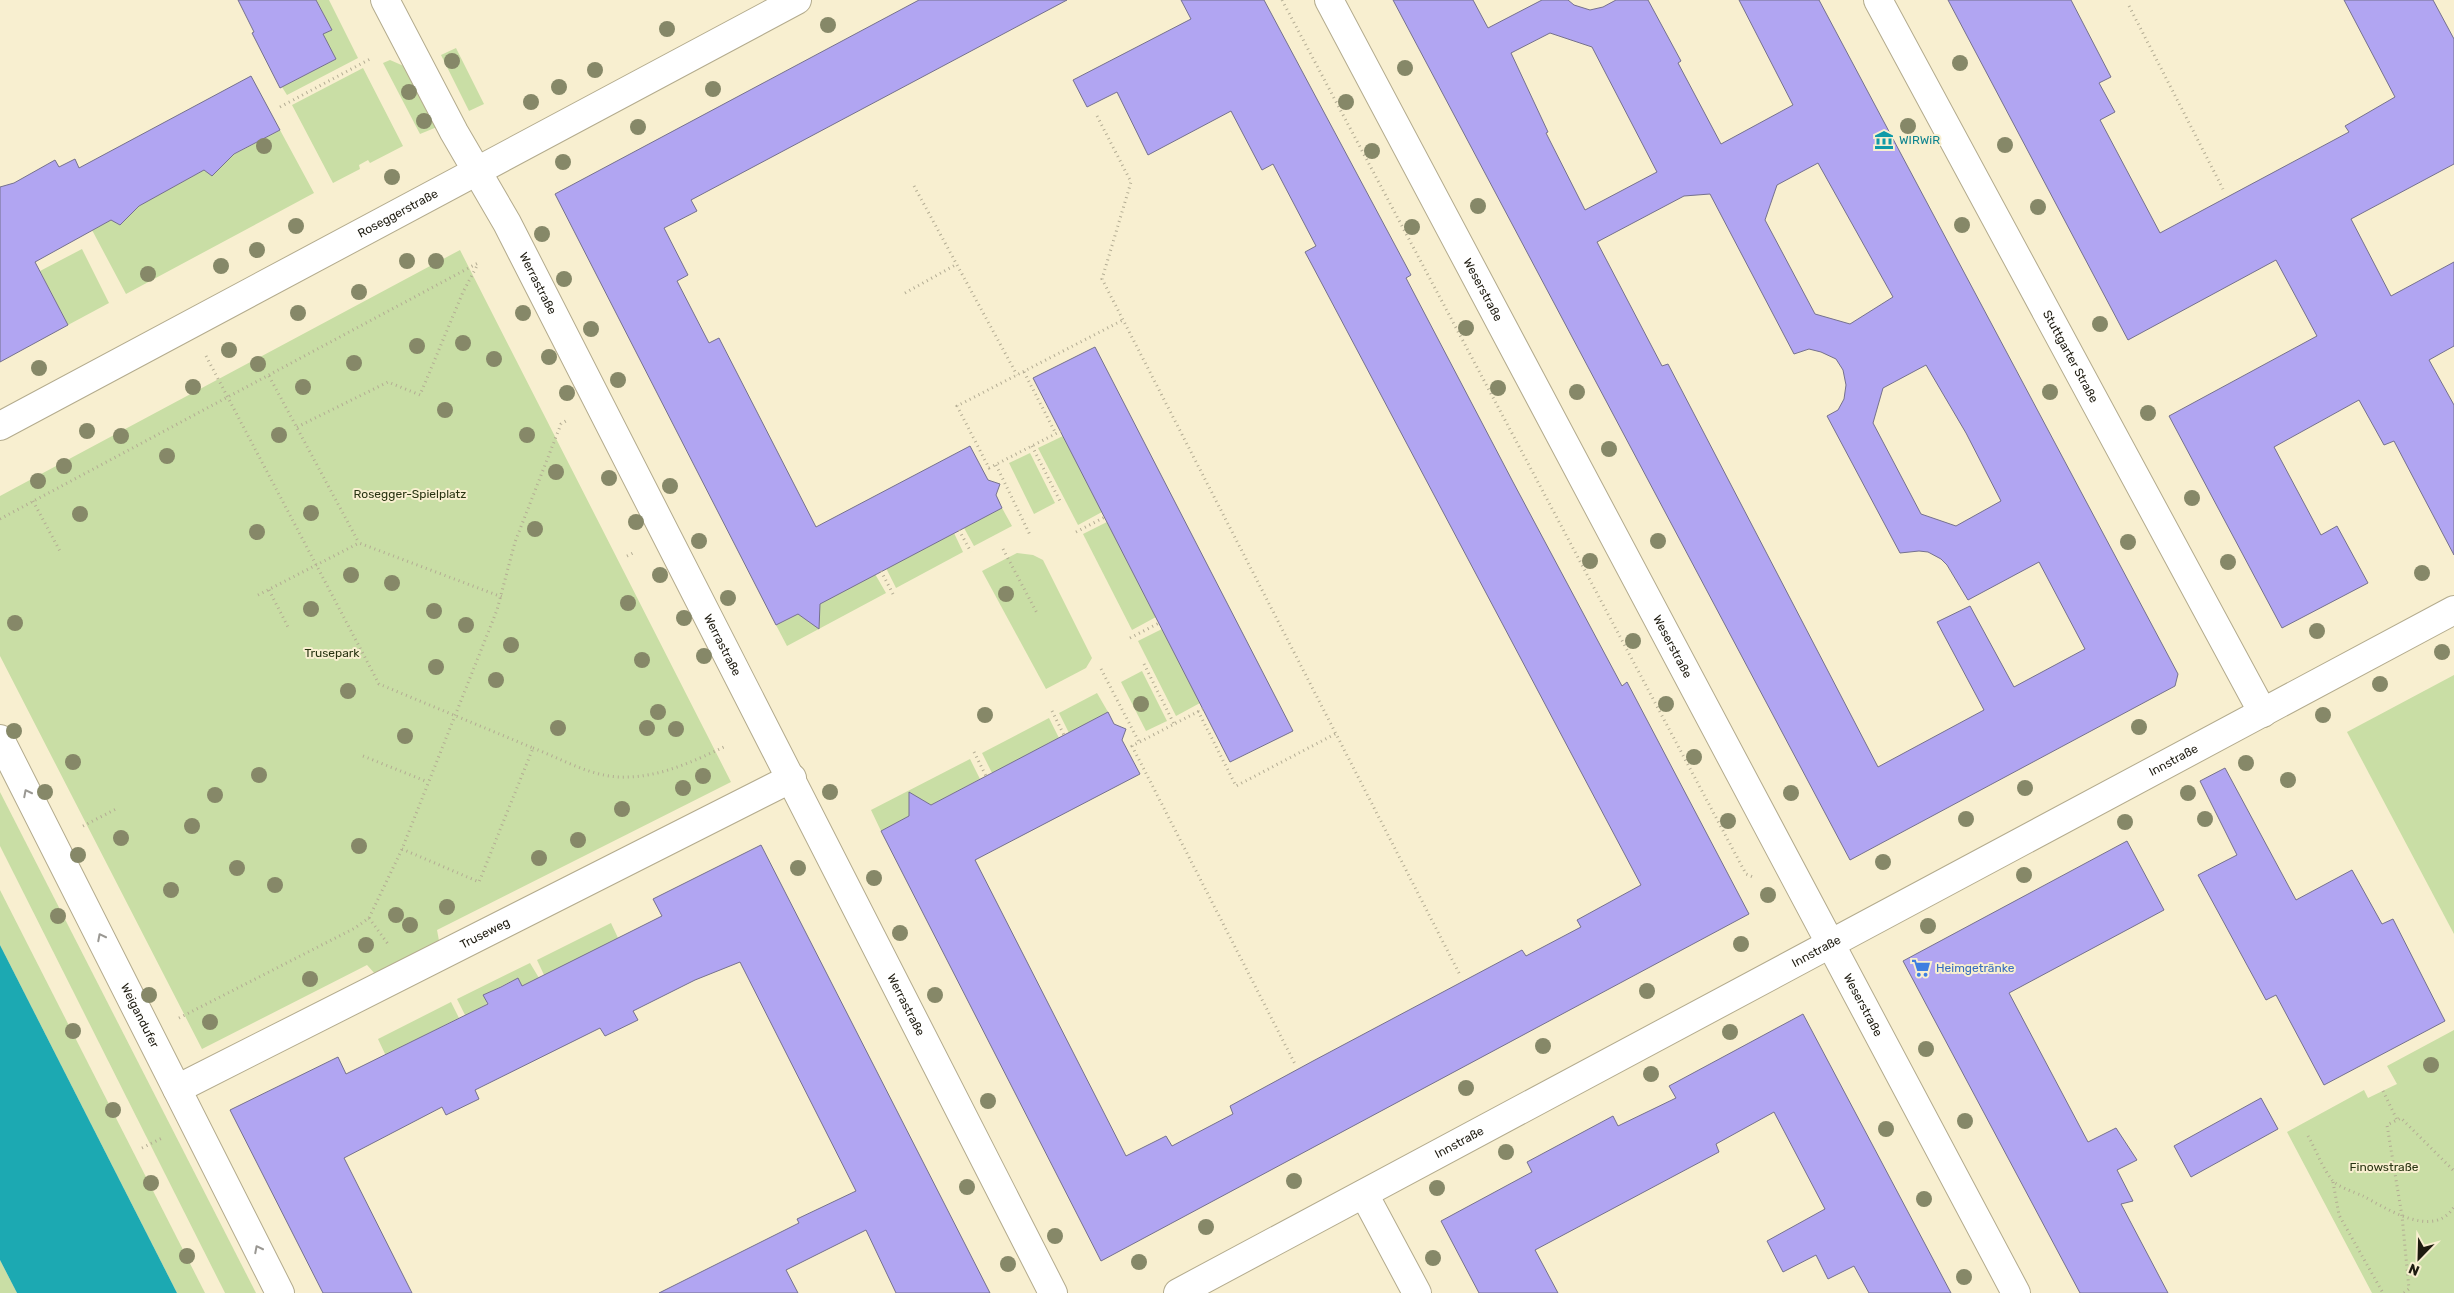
<svg xmlns="http://www.w3.org/2000/svg" width="2454" height="1293" viewBox="0 0 2454 1293" font-family="Rubik,sans-serif">
<style>
.green{fill:#c9dea5}
.water{fill:#1ca9b2}
.building{fill:#b1a5f2;stroke:#75718d;fill-rule:evenodd}
.lines{fill:none;stroke-linecap:round;stroke-linejoin:round}
.minor-casing{stroke:#b3ab8d;stroke-width:30}
.path{stroke:#b3ac93;stroke-width:3;stroke-dasharray:1 4;stroke-linecap:butt}
.minor{stroke:#fff;stroke-width:28}
.tree{fill:#868868}
.oneway{stroke:#9a9893}
.labels{text-anchor:middle;stroke-width:4;stroke-linejoin:round;paint-order:stroke}
.culture-label{font-size:12px;fill:#0d838f;stroke:#f8efd0;text-anchor:start}
.street-label{font-size:12px;fill:#1e1b10;stroke:#f8efd0}
.park-label{font-size:12px;fill:#293412;stroke:#f8efd0}
.shop-label{font-size:12px;fill:#366cbe;stroke:#f8efd0;text-anchor:start}
</style>
<rect width="100%" height="100%" fill="#f8efd0"/>
<g class="green">
<polygon points="306,0 329,0 358,58 287,95 282,87 336,59 323,34 332,30 317,1"/>
<polygon points="456,48 484,104 469,111 441,55"/>
<polygon points="390,60 406,67 437,127 420,134 383,63"/>
<polygon points="363,68 403,146 370,163 368,160 359,165 360,169 333,183 292,105"/>
<polygon points="280,130 314,193 126,294 92,230 111,220 120,225 135,208 204,170 212,175 229,157"/>
<polygon points="82,249 109,303 68,325 40,271"/>
<polygon points="460,250 731,782 437,930 440,946 377,976 367,965 202,1049 0,656 0,496"/>
<polygon points="1063,436 1102,512 1078,525 1038,448"/>
<polygon points="1030,453 1055,503 1034,514 1009,463"/>
<polygon points="1002,508 1012,526 974,546 964,528"/>
<polygon points="1107,522 1156,617 1132,630 1083,534"/>
<polygon points="954,533 963,552 896,588 886,568"/>
<polygon points="1017,553 1033,555 1043,560 1092,658 1086,668 1046,689 982,571"/>
<polygon points="875,574 886,593 787,646 776,625 798,614 807,620 820,603"/>
<polygon points="1162,629 1200,703 1176,716 1138,641"/>
<polygon points="1142,671 1167,721 1146,731 1121,682"/>
<polygon points="2454,675 2454,934 2347,732"/>
<polygon points="1097,693 1108,712 1069,733 1059,713"/>
<polygon points="1049,718 1059,738 992,773 982,753"/>
<polygon points="970,759 980,779 931,805 921,799 909,806 909,816 881,831 871,810"/>
<polygon points="0,792 256,1293 225,1293 0,846"/>
<polygon points="0,890 205,1293 177,1293 0,945"/>
<polygon points="611,923 618,938 545,977 537,960"/>
<polygon points="530,963 539,978 522,986 518,978 484,995 487,1004 466,1017 457,999"/>
<polygon points="451,1002 459,1018 391,1052 386,1056 378,1039"/>
<polygon points="2454,1030 2454,1293 2372,1293 2287,1132 2364,1090 2368,1098 2397,1084 2387,1066"/>
<polygon points="0,1260 17,1293 0,1293"/>
</g>
<polygon class="water" points="0,945 177,1293 17,1293 0,1260"/>
<g class="building">
<polygon points="238,0 316,0 332,30 323,34 336,59 280,88 252,33 254,32"/>
<polygon points="919,0 1067,0 691,200 697,211 664,228 688,275 677,281 709,343 719,338 816,527 970,446 988,480 1000,484 996,495 1002,508 820,604 819,629 798,614 776,625 555,194"/>
<polygon points="1181,0 1264,0 1411,275 1406,278 1513,482 1622,686 1627,682 1749,914 1101,1261 881,831 909,816 909,792 931,805 1108,712 1114,724 1126,729 1122,740 1140,774 975,860 1126,1156 1166,1136 1172,1146 1233,1114 1230,1106 1313,1061 1522,950 1526,956 1581,927 1577,920 1641,885 1312,265 1305,252 1316,246 1273,164 1262,170 1231,111 1148,155 1117,92 1087,107 1073,80 1191,19"/>
<path d="M1393,0H1473L1488,28L1542,0H1568L1574,5L1590,10L1603,7L1616,0H1648L1681,61L1678,63L1721,144L1793,105L1739,0H1819L2178,674L2175,686L1850,860ZM1550,33L1592,47L1657,172L1585,210L1546,133L1548,132L1511,53ZM1818,163L1893,297L1850,324L1815,314L1765,220L1777,185ZM1710,194L1794,354L1809,349L1821,352L1836,359L1843,370L1846,385L1844,399L1838,410L1827,416L1900,553L1919,551L1928,552L1941,559L1947,565L1968,600L2039,562L2085,649L2014,687L1970,606L1937,622L1984,710L1878,767L1668,364L1662,366L1597,242L1684,196ZM1926,365L1966,433L2001,501L1956,526L1921,514L1873,423L1883,388Z"/>
<polygon points="1948,0 2071,0 2111,77 2099,83 2115,112 2100,120 2160,233 2349,132 2345,126 2395,97 2344,0 2433,0 2454,39 2454,164 2351,219 2391,296 2454,262 2454,346 2429,360 2454,405 2454,555 2394,441 2384,445 2359,400 2274,447 2321,535 2337,526 2368,583 2282,628 2169,416 2317,336 2276,260 2128,340"/>
<polygon points="251,76 280,130 234,154 212,176 204,170 139,206 120,225 111,220 35,262 68,325 0,362 0,187 14,183 55,160 59,167 75,159 79,168"/>
<polygon points="1095,347 1293,731 1230,762 1033,378"/>
<polygon points="2225,768 2296,900 2352,870 2382,924 2393,919 2445,1021 2324,1085 2276,995 2266,1000 2198,875 2237,855 2200,781"/>
<polygon points="2127,841 2164,910 2009,993 2088,1142 2116,1128 2137,1160 2117,1170 2133,1201 2121,1204 2168,1293 2080,1293 1903,961"/>
<polygon points="761,845 990,1293 896,1293 866,1230 786,1270 798,1293 659,1293 799,1223 797,1219 856,1191 740,962 695,980 633,1011 638,1020 605,1036 600,1028 475,1090 479,1099 446,1115 442,1107 344,1158 412,1293 323,1293 230,1110 338,1057 346,1074 488,1004 483,995 501,987 518,978 522,986 662,916 653,899"/>
<polygon points="1803,1014 1951,1293 1869,1293 1854,1266 1828,1279 1816,1255 1783,1272 1767,1241 1825,1209 1774,1112 1716,1144 1719,1152 1535,1250 1558,1293 1479,1293 1441,1221 1532,1172 1527,1162 1613,1116 1618,1126 1676,1098 1669,1086"/>
<polygon points="2261,1098 2278,1129 2191,1177 2174,1146"/>
</g>
<g class="lines">
<g class="minor-casing">
<g id="minor">
<path id="s1" d="M385,0L454,132L507,223L1053,1293"/>
<path id="s2" d="M1329,0L2016,1293"/>
<path id="s3" d="M1878,0L2263,713"/>
<path id="s4" d="M0,426L797,0"/>
<path id="s5" d="M0,739L280,1293"/>
<path id="s6" d="M177,1089L792,778"/>
<polyline points="1364,1194 1417,1293"/>
<path id="s7" d="M1178,1293L2454,610"/>
</g>
</g>
<g class="path">
<polyline points="1282,0 1746,874 1755,878"/>
<polyline points="2129,6 2223,189"/>
<polyline points="280,107 372,58"/>
<polyline points="1097,116 1131,182 1102,279 1460,975"/>
<polyline points="914,186 1017,375"/>
<polyline points="905,293 957,264"/>
<polyline points="206,356 379,684 533,748 479,882 402,849"/>
<polyline points="1024,372 1056,434"/>
<polyline points="269,376 359,543"/>
<polyline points="297,427 388,382 420,395 463,292 478,264"/>
<polyline points="1061,431 989,468 957,406 1123,320"/>
<polyline points="1032,446 1061,503"/>
<polyline points="996,465 1030,535"/>
<polyline points="33,501 61,553"/>
<polyline points="0,519 478,263"/>
<polyline points="959,530 971,552"/>
<polyline points="1076,532 1105,517"/>
<polyline points="1003,549 1038,615"/>
<polyline points="627,556 635,552"/>
<polyline points="881,571 893,594"/>
<polyline points="269,590 289,629"/>
<polyline points="258,595 359,543 502,597"/>
<polyline points="1130,638 1159,623"/>
<polyline points="1144,664 1174,724"/>
<polyline points="1101,669 1139,742"/>
<polyline points="1203,709 1132,746 1295,1064"/>
<polyline points="1052,711 1064,735"/>
<polyline points="1198,711 1236,786 1337,733"/>
<path d="M533,748C557,757 583,772 609,776C650,782 690,763 726,746"/>
<polyline points="974,752 986,776"/>
<polyline points="363,756 428,782"/>
<polyline points="83,826 118,808"/>
<polyline points="369,918 388,944"/>
<polyline points="179,1018 355,928 369,918 402,849 497,610 515,542 561,424 569,419"/>
<polyline points="2383,1091 2397,1120"/>
<path d="M2308,1136C2316,1150 2322,1167 2332,1180C2338,1187 2354,1192 2363,1196C2386,1208 2433,1240 2454,1207"/>
<polyline points="142,1148 162,1138"/>
<polyline points="2333,1182 2339,1215 2383,1293"/>
<polyline points="2404,1293 2409,1289 2402,1216 2387,1125 2401,1118 2454,1171"/>
</g>
<use href="#minor" class="minor"/>
</g>
<g class="tree">
<circle cx="828" cy="25" r="8"/>
<circle cx="667" cy="29" r="8"/>
<circle cx="452" cy="61" r="8"/>
<circle cx="1960" cy="63" r="8"/>
<circle cx="1405" cy="68" r="8"/>
<circle cx="595" cy="70" r="8"/>
<circle cx="559" cy="87" r="8"/>
<circle cx="713" cy="89" r="8"/>
<circle cx="409" cy="92" r="8"/>
<circle cx="531" cy="102" r="8"/>
<circle cx="1346" cy="102" r="8"/>
<circle cx="424" cy="121" r="8"/>
<circle cx="1908" cy="126" r="8"/>
<circle cx="638" cy="127" r="8"/>
<circle cx="2005" cy="145" r="8"/>
<circle cx="264" cy="146" r="8"/>
<circle cx="1372" cy="151" r="8"/>
<circle cx="563" cy="162" r="8"/>
<circle cx="392" cy="177" r="8"/>
<circle cx="1478" cy="206" r="8"/>
<circle cx="2038" cy="207" r="8"/>
<circle cx="1962" cy="225" r="8"/>
<circle cx="296" cy="226" r="8"/>
<circle cx="1412" cy="227" r="8"/>
<circle cx="542" cy="234" r="8"/>
<circle cx="257" cy="250" r="8"/>
<circle cx="407" cy="261" r="8"/>
<circle cx="436" cy="261" r="8"/>
<circle cx="221" cy="266" r="8"/>
<circle cx="148" cy="274" r="8"/>
<circle cx="564" cy="279" r="8"/>
<circle cx="359" cy="292" r="8"/>
<circle cx="298" cy="313" r="8"/>
<circle cx="523" cy="313" r="8"/>
<circle cx="2100" cy="324" r="8"/>
<circle cx="1466" cy="328" r="8"/>
<circle cx="591" cy="329" r="8"/>
<circle cx="463" cy="343" r="8"/>
<circle cx="417" cy="346" r="8"/>
<circle cx="229" cy="350" r="8"/>
<circle cx="549" cy="357" r="8"/>
<circle cx="494" cy="359" r="8"/>
<circle cx="354" cy="363" r="8"/>
<circle cx="258" cy="364" r="8"/>
<circle cx="39" cy="368" r="8"/>
<circle cx="618" cy="380" r="8"/>
<circle cx="193" cy="387" r="8"/>
<circle cx="303" cy="387" r="8"/>
<circle cx="1498" cy="388" r="8"/>
<circle cx="1577" cy="392" r="8"/>
<circle cx="2050" cy="392" r="8"/>
<circle cx="567" cy="393" r="8"/>
<circle cx="445" cy="410" r="8"/>
<circle cx="2148" cy="413" r="8"/>
<circle cx="87" cy="431" r="8"/>
<circle cx="279" cy="435" r="8"/>
<circle cx="527" cy="435" r="8"/>
<circle cx="121" cy="436" r="8"/>
<circle cx="1609" cy="449" r="8"/>
<circle cx="167" cy="456" r="8"/>
<circle cx="64" cy="466" r="8"/>
<circle cx="556" cy="472" r="8"/>
<circle cx="609" cy="478" r="8"/>
<circle cx="38" cy="481" r="8"/>
<circle cx="670" cy="486" r="8"/>
<circle cx="2192" cy="498" r="8"/>
<circle cx="311" cy="513" r="8"/>
<circle cx="80" cy="514" r="8"/>
<circle cx="636" cy="522" r="8"/>
<circle cx="535" cy="529" r="8"/>
<circle cx="257" cy="532" r="8"/>
<circle cx="699" cy="541" r="8"/>
<circle cx="1658" cy="541" r="8"/>
<circle cx="2128" cy="542" r="8"/>
<circle cx="1590" cy="561" r="8"/>
<circle cx="2228" cy="562" r="8"/>
<circle cx="2422" cy="573" r="8"/>
<circle cx="351" cy="575" r="8"/>
<circle cx="660" cy="575" r="8"/>
<circle cx="392" cy="583" r="8"/>
<circle cx="1006" cy="594" r="8"/>
<circle cx="728" cy="598" r="8"/>
<circle cx="628" cy="603" r="8"/>
<circle cx="311" cy="609" r="8"/>
<circle cx="434" cy="611" r="8"/>
<circle cx="684" cy="618" r="8"/>
<circle cx="15" cy="623" r="8"/>
<circle cx="466" cy="625" r="8"/>
<circle cx="2317" cy="631" r="8"/>
<circle cx="1633" cy="641" r="8"/>
<circle cx="511" cy="645" r="8"/>
<circle cx="2442" cy="652" r="8"/>
<circle cx="704" cy="656" r="8"/>
<circle cx="642" cy="660" r="8"/>
<circle cx="436" cy="667" r="8"/>
<circle cx="496" cy="680" r="8"/>
<circle cx="2380" cy="684" r="8"/>
<circle cx="348" cy="691" r="8"/>
<circle cx="1141" cy="704" r="8"/>
<circle cx="1666" cy="704" r="8"/>
<circle cx="658" cy="712" r="8"/>
<circle cx="985" cy="715" r="8"/>
<circle cx="2323" cy="715" r="8"/>
<circle cx="2139" cy="727" r="8"/>
<circle cx="558" cy="728" r="8"/>
<circle cx="647" cy="728" r="8"/>
<circle cx="676" cy="729" r="8"/>
<circle cx="14" cy="731" r="8"/>
<circle cx="405" cy="736" r="8"/>
<circle cx="1694" cy="757" r="8"/>
<circle cx="73" cy="762" r="8"/>
<circle cx="2246" cy="763" r="8"/>
<circle cx="259" cy="775" r="8"/>
<circle cx="703" cy="776" r="8"/>
<circle cx="2288" cy="780" r="8"/>
<circle cx="683" cy="788" r="8"/>
<circle cx="2025" cy="788" r="8"/>
<circle cx="45" cy="792" r="8"/>
<circle cx="830" cy="792" r="8"/>
<circle cx="1791" cy="793" r="8"/>
<circle cx="2188" cy="793" r="8"/>
<circle cx="215" cy="795" r="8"/>
<circle cx="622" cy="809" r="8"/>
<circle cx="1966" cy="819" r="8"/>
<circle cx="2205" cy="819" r="8"/>
<circle cx="1728" cy="821" r="8"/>
<circle cx="2125" cy="822" r="8"/>
<circle cx="192" cy="826" r="8"/>
<circle cx="121" cy="838" r="8"/>
<circle cx="578" cy="840" r="8"/>
<circle cx="359" cy="846" r="8"/>
<circle cx="78" cy="855" r="8"/>
<circle cx="539" cy="858" r="8"/>
<circle cx="1883" cy="862" r="8"/>
<circle cx="237" cy="868" r="8"/>
<circle cx="798" cy="868" r="8"/>
<circle cx="2024" cy="875" r="8"/>
<circle cx="874" cy="878" r="8"/>
<circle cx="275" cy="885" r="8"/>
<circle cx="171" cy="890" r="8"/>
<circle cx="1768" cy="895" r="8"/>
<circle cx="447" cy="907" r="8"/>
<circle cx="396" cy="915" r="8"/>
<circle cx="58" cy="916" r="8"/>
<circle cx="410" cy="925" r="8"/>
<circle cx="1928" cy="926" r="8"/>
<circle cx="900" cy="933" r="8"/>
<circle cx="1741" cy="944" r="8"/>
<circle cx="366" cy="945" r="8"/>
<circle cx="310" cy="979" r="8"/>
<circle cx="1647" cy="991" r="8"/>
<circle cx="149" cy="995" r="8"/>
<circle cx="935" cy="995" r="8"/>
<circle cx="210" cy="1022" r="8"/>
<circle cx="73" cy="1031" r="8"/>
<circle cx="1730" cy="1032" r="8"/>
<circle cx="1543" cy="1046" r="8"/>
<circle cx="1926" cy="1049" r="8"/>
<circle cx="2431" cy="1065" r="8"/>
<circle cx="1651" cy="1074" r="8"/>
<circle cx="1466" cy="1088" r="8"/>
<circle cx="988" cy="1101" r="8"/>
<circle cx="113" cy="1110" r="8"/>
<circle cx="1965" cy="1121" r="8"/>
<circle cx="1886" cy="1129" r="8"/>
<circle cx="1506" cy="1152" r="8"/>
<circle cx="1294" cy="1181" r="8"/>
<circle cx="151" cy="1183" r="8"/>
<circle cx="967" cy="1187" r="8"/>
<circle cx="1437" cy="1188" r="8"/>
<circle cx="1924" cy="1199" r="8"/>
<circle cx="1206" cy="1227" r="8"/>
<circle cx="1055" cy="1236" r="8"/>
<circle cx="187" cy="1256" r="8"/>
<circle cx="1433" cy="1258" r="8"/>
<circle cx="1139" cy="1262" r="8"/>
<circle cx="1008" cy="1264" r="8"/>
<circle cx="1964" cy="1277" r="8"/>
</g>
<defs><path id="oneway-chevron" d="M-2-3.5L2.5 0L-2 3.5" fill="none" stroke-width="1.6" stroke-linecap="round" stroke-linejoin="round" transform="scale(1.25)"/></defs>
<g class="oneway">
<use href="#oneway-chevron" transform="translate(27 793) rotate(-117)"/>
<use href="#oneway-chevron" transform="translate(101 937) rotate(-117)"/>
<use href="#oneway-chevron" transform="translate(258 1249) rotate(-117)"/>
</g>
<defs>
<g id="museum-bare" transform="scale(1.5)"><path d="M0-6L6-3V-2H-6V-3ZM-5-1h2V3h-2ZM-1-1h2V3h-2ZM3-1h2V3H3ZM-6 4H6V6H-6Z" fill="#0f9aa8" stroke="#f8efd0" stroke-width="2.5" paint-order="stroke"/></g>
<g id="supermarket-bare" transform="scale(1.5)"><path d="M-6-5.5h2.5l.6 2H6L4.5 2H-2.5L-4.4-4H-6ZM-1.5 3.2a1.3 1.3 0 1 0 .1 0ZM3 3.2a1.3 1.3 0 1 0 .1 0Z" fill="#3f7fe0" stroke="#f8efd0" stroke-width="2.5" paint-order="stroke"/></g>
</defs>
<g fill-rule="evenodd">
<use href="#museum-bare" x="1884" y="140"/>
<use href="#supermarket-bare" x="1921" y="968"/>
</g>
<g class="labels">
<g class="culture-label">
<text x="1899" y="144">WIRWiR</text>
</g>
<g class="street-label">
<text dy="4" stroke="none"><textPath href="#s4" startOffset="451">Roseggerstraße</textPath></text>
<text dy="4" stroke="none"><textPath href="#s1" startOffset="322">Werrastraße</textPath></text>
<text dy="4" stroke="none"><textPath href="#s2" startOffset="328">Weserstraße</textPath></text>
<text dy="4" stroke="none"><textPath href="#s3" startOffset="405">Stuttgarter Straße</textPath></text>
<text dy="4" stroke="none"><textPath href="#s1" startOffset="728">Werrastraße</textPath></text>
<text dy="4" stroke="none"><textPath href="#s2" startOffset="732">Weserstraße</textPath></text>
<text dy="4" stroke="none"><textPath href="#s7" startOffset="1129">Innstraße</textPath></text>
<text dy="4" stroke="none"><textPath href="#s6" startOffset="345">Truseweg</textPath></text>
<text dy="4" stroke="none"><textPath href="#s7" startOffset="724">Innstraße</textPath></text>
<text dy="4" stroke="none"><textPath href="#s2" startOffset="1138">Weserstraße</textPath></text>
<text dy="4" stroke="none"><textPath href="#s1" startOffset="1132">Werrastraße</textPath></text>
<text dy="4" stroke="none"><textPath href="#s5" startOffset="310">Weigandufer</textPath></text>
<text dy="4" stroke="none"><textPath href="#s7" startOffset="319">Innstraße</textPath></text>
</g>
<g class="park-label">
<text x="410" y="498">Rosegger-Spielplatz</text>
<text x="332" y="657">Trusepark</text>
<text x="2384" y="1171">Finowstraße</text>
</g>
<g class="shop-label">
<text x="1936" y="972">Heimgetränke</text>
</g>
</g>
<g transform="translate(2419 1258) rotate(203)" stroke="#f8efd0" stroke-width="4" paint-order="stroke">
<path d="M0-4L9 19L0 12L-9 19Z" fill="#1e1b10"/>
<text y="-8" font-size="14" font-weight="bold" text-anchor="middle" fill="#1e1b10">N</text>
</g>
</svg>
